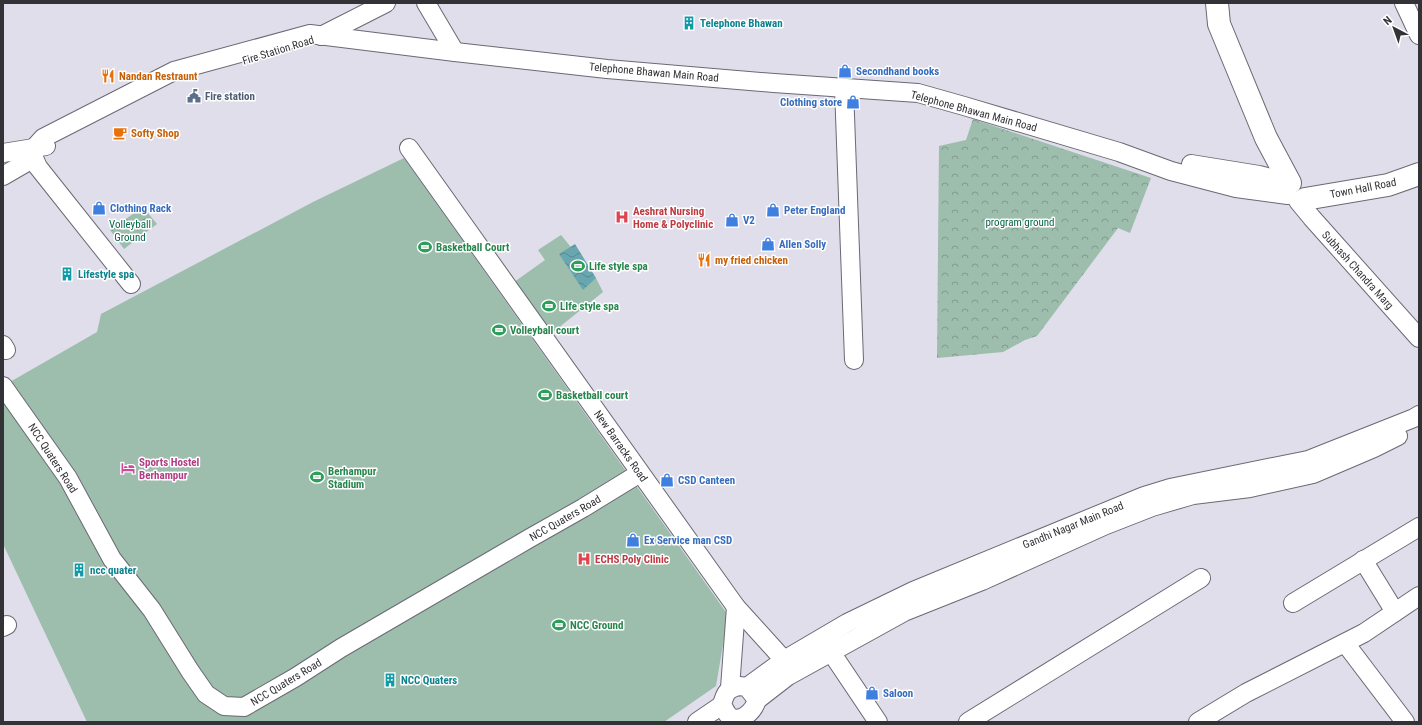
<svg xmlns="http://www.w3.org/2000/svg" width="1422" height="725" viewBox="0 0 1422 725" font-family="'Roboto Condensed',sans-serif">
<style>
.forest{fill:url(#forest-crowns)}
.pitch{fill:#9dbdad}
.water{fill:url(#water-waves)}
.lines{fill:none;stroke-linecap:round;stroke-linejoin:round}
.minor-casing{stroke:#6a6974;stroke-width:20}
.major-casing{stroke:#6a6974;stroke-width:24}
.minor{stroke:#fff;stroke-width:18}
.major{stroke:#fff;stroke-width:22}
.labels{text-anchor:middle;stroke-width:3;stroke-linejoin:round;paint-order:stroke}
.culture-label{font-size:11px;font-weight:bold;fill:#0d838f;stroke:#fff;text-anchor:start}
.street-label{font-size:11px;fill:#323237;stroke:#fff}
.shop-label{font-size:11px;font-weight:bold;fill:#366cbe;stroke:#fff;text-anchor:start}
.food-label{font-size:11px;font-weight:bold;fill:#c56008;stroke:#fff;text-anchor:start}
.service-label{font-size:11px;font-weight:bold;fill:#4e5e75;stroke:#fff;text-anchor:start}
.health-label{font-size:11px;font-weight:bold;fill:#be3a42;stroke:#fff;text-anchor:start}
.park-label{font-size:11px;fill:#076647;stroke:#fff}
.leisure-label{font-size:11px;font-weight:bold;fill:#27864d;stroke:#fff;text-anchor:start}
.hotel-label{font-size:11px;font-weight:bold;fill:#b23c85;stroke:#fff;text-anchor:start}
</style>
<defs>
<pattern id="forest-crowns" width="20" height="18" patternUnits="userSpaceOnUse"><rect width="20" height="18" fill="#9dbdad"/><path d="M2 6a3 3 0 1 1 6 0M12 15a3 3 0 1 1 6 0" fill="none" stroke="#819a8e"/></pattern>
<pattern id="water-waves" width="16" height="10" patternUnits="userSpaceOnUse"><rect width="16" height="10" fill="#68a7af"/><path d="M0 5q4-4 8 0t8 0" fill="none" stroke="#56898f"/></pattern>
</defs>
<rect width="100%" height="100%" fill="#dfdeea"/>
<g class="forest">
<polygon points="973,119 1151,178 1130,233 1118,228 1037,336 1025,340 1003,352 937,358 939,146 966,140"/>
<polygon points="143,207 157,224 124,249 110,230"/>
</g>
<g class="pitch">
<polygon points="404,158 728,615 716,686 664,722 87,722 3,544 3,386 97,332 101,314 313,202"/>
<polygon points="561,235 596,278 603,292 547,337 510,285 545,260 538,250"/>
</g>
<polygon class="water" points="575,244 596,278 583,290 559,254"/>
<g class="lines">
<g class="minor-casing">
<g id="minor">
<polyline points="426,3 455,52"/>
<polyline points="1404,3 1419,35"/>
<polyline points="321,36 386,3"/>
<polyline points="844,88 854,360"/>
<polyline points="34,148 43,138 174,71 310,34 455,52 607,69 774,83 918,93 964,106 1119,152 1171,171 1236,188 1288,195"/>
<polyline points="34,148 34,158 38,167 131,284"/>
<polyline points="409,148 736,607 784,660"/>
<polyline points="3,153 46,146"/>
<polyline points="1191,164 1259,175 1290,183"/>
<polyline points="3,176 34,158"/>
<polyline points="1298,201 1312,218 1419,338"/>
<polyline points="3,345 6,350"/>
<polyline points="3,386 68,478 112,559 152,610 190,671 206,694 224,706 244,707 296,677 341,648 530,538 583,508 640,473"/>
<polyline points="1363,560 1395,612"/>
<polyline points="1293,603 1419,527"/>
<polyline points="3,627 7,625"/>
<polyline points="1345,643 1405,722"/>
<polyline points="831,652 878,722"/>
<path d="M739,686L747,687L757,700C754,710 741,725 729,716C726,713 724,708 722,705C725,693 727,689 739,686Z"/>
<polyline points="747,687 784,660 847,623 913,591 1144,496 1170,488 1308,460 1414,418 1419,415"/>
<polyline points="730,688 736,607"/>
<polyline points="757,700 788,676 904,612 982,581 1106,525 1152,507 1193,495 1250,488 1313,474 1374,448 1398,436"/>
<polyline points="697,722 722,705"/>
<polyline points="968,722 1201,578"/>
<polyline points="1198,722 1246,693 1364,633 1419,596"/>
</g>
</g>
<g class="major-casing">
<g id="major">
<polyline points="1217,3 1219,24 1266,138 1290,183"/>
<polyline points="1305,199 1388,185 1419,174"/>
</g>
</g>
<use href="#minor" class="minor"/>
<use href="#major" class="major"/>
</g>
<defs>
<g id="building-bare" transform="scale(1.08)"><path d="M-4-6H4V6H1V3H-1V6H-4ZM-2.5-4.3h1.7v1.8h-1.7ZM.8-4.3h1.7v1.8H.8ZM-2.5-1h1.7V.8h-1.7ZM.8-1h1.7V.8H.8Z" fill="#0f9aa8" stroke="#fff" stroke-width="2.5" paint-order="stroke"/></g>
<g id="shop-bare" transform="scale(1.08)"><path d="M-5-2.5h2.3a2.7 3.5 0 0 1 5.4 0H5L5.5 6h-11ZM-1.5-2.5h3a1.5 2.3 0 0 0-3 0Z" fill="#3f7fe0" stroke="#fff" stroke-width="2.5" paint-order="stroke"/></g>
<g id="restaurant-bare" transform="scale(1.08)"><path d="M-5-6h1v4h1v-4h1v4h1v-4h1v5L-1.5 .5V6h-2V.5L-5-1ZM5-6V6H3V1.5H1.5Q1.5-4 5-6Z" fill="#e8710a" stroke="#fff" stroke-width="2.5" paint-order="stroke"/></g>
<g id="civic-bare" transform="scale(1.08)"><path d="M-.6-6.5H3V-4.5H.6V-3L4-1V1h2V6H-6V1h2V-1L-.6-3ZM-1.2 2.5V6h2.4V2.5Z" fill="#5c6f8a" stroke="#fff" stroke-width="2.5" paint-order="stroke"/></g>
<g id="cafe-bare" transform="scale(1.08)"><path d="M-5.5-4.5H6V0H3Q3 3.5 0 3.5H-2.5Q-5.5 3.5-5.5 0ZM3-3.2v2h1.7v-2ZM-6 4.5H4V6H-6Z" fill="#e8710a" stroke="#fff" stroke-width="2.5" paint-order="stroke"/></g>
<g id="hospital-bare" transform="scale(1.08)"><path d="M-5-5h3v3.5h4V-5h3V5h-3V1.5h-4V5h-3Z" fill="#e0444e" stroke="#fff" stroke-width="2.5" paint-order="stroke"/></g>
<g id="stadium-bare" transform="scale(1.08)"><path d="M0-5a6.5 5 0 1 0 0 10a6.5 5 0 1 0 0-10ZM-3.5-1.8h7v3.6h-7Z" fill="#2e9e5b" stroke="#fff" stroke-width="2.5" paint-order="stroke"/></g>
<g id="hotel-bare" transform="scale(1.08)"><path d="M-6-4.5h1.5V1H6V5H4.5V3h-9V5H-6ZM-4 0a1.8 1.8 0 1 1 3.6 0ZM.5 0V-2.5h3Q6-2.5 6 0Z" fill="#d1479c" stroke="#fff" stroke-width="2.5" paint-order="stroke"/></g>
</defs>
<g fill-rule="evenodd">
<use href="#building-bare" x="689" y="23"/>
<use href="#shop-bare" x="845" y="71"/>
<use href="#restaurant-bare" x="108" y="76"/>
<use href="#civic-bare" x="194" y="96"/>
<use href="#shop-bare" x="853" y="102"/>
<use href="#cafe-bare" x="120" y="133"/>
<use href="#shop-bare" x="99" y="208"/>
<use href="#shop-bare" x="773" y="210"/>
<use href="#hospital-bare" x="622" y="217"/>
<use href="#shop-bare" x="732" y="220"/>
<use href="#shop-bare" x="768" y="244"/>
<use href="#stadium-bare" x="425" y="247"/>
<use href="#restaurant-bare" x="704" y="260"/>
<use href="#stadium-bare" x="578" y="266"/>
<use href="#building-bare" x="67" y="274"/>
<use href="#stadium-bare" x="549" y="306"/>
<use href="#stadium-bare" x="499" y="330"/>
<use href="#stadium-bare" x="545" y="395"/>
<use href="#hotel-bare" x="128" y="468"/>
<use href="#stadium-bare" x="317" y="477"/>
<use href="#shop-bare" x="667" y="480"/>
<use href="#shop-bare" x="633" y="540"/>
<use href="#hospital-bare" x="584" y="559"/>
<use href="#building-bare" x="79" y="570"/>
<use href="#stadium-bare" x="559" y="625"/>
<use href="#building-bare" x="390" y="680"/>
<use href="#shop-bare" x="872" y="693"/>
</g>
<g class="labels">
<g class="culture-label">
<text x="700" y="27">Telephone Bhawan</text>
<text x="78" y="278">Lifestyle spa</text>
<text x="90" y="574">ncc quater</text>
<text x="401" y="684">NCC Quaters</text>
</g>
<g class="street-label">
<text transform="translate(278 50) rotate(-17)" y="4">Fire Station Road</text>
<text transform="translate(654 72) rotate(5)" y="4">Telephone Bhawan Main Road</text>
<text transform="translate(974 111) rotate(15)" y="4">Telephone Bhawan Main Road</text>
<text transform="translate(1363 188) rotate(-11)" y="4">Town Hall Road</text>
<text transform="translate(1358 270) rotate(48)" y="4">Subhash Chandra Marg</text>
<text transform="translate(621 446) rotate(55)" y="4">New Barracks Road</text>
<text transform="translate(53 458) rotate(57)" y="4">NCC Quaters Road</text>
<text transform="translate(565 518) rotate(-30)" y="4">NCC Quaters Road</text>
<text transform="translate(1073 525) rotate(-22)" y="4">Gandhi Nagar Main Road</text>
<text transform="translate(286 682) rotate(-31)" y="4">NCC Quaters Road</text>
</g>
<g class="shop-label">
<text x="856" y="75">Secondhand books</text>
<text x="842" y="106" text-anchor="end">Clothing store</text>
<text x="110" y="212">Clothing Rack</text>
<text x="784" y="214">Peter England</text>
<text x="743" y="224">V2</text>
<text x="779" y="248">Allen Solly</text>
<text x="678" y="484">CSD Canteen</text>
<text x="644" y="544">Ex Service man CSD</text>
<text x="883" y="697">Saloon</text>
</g>
<g class="food-label">
<text x="119" y="80">Nandan Restraunt</text>
<text x="131" y="137">Softy Shop</text>
<text x="715" y="264">my fried chicken</text>
</g>
<g class="service-label">
<text x="205" y="100">Fire station</text>
</g>
<g class="health-label">
<text x="633" y="215">Aeshrat Nursing<tspan x="633" dy="13">Home &amp; Polyclinic</tspan></text>
<text x="595" y="563">ECHS Poly Clinic</text>
</g>
<g class="park-label">
<text x="1020" y="226">program ground</text>
<text x="130" y="228">Volleyball<tspan x="130" dy="13">Ground</tspan></text>
</g>
<g class="leisure-label">
<text x="436" y="251">Basketball Court</text>
<text x="589" y="270">Life style spa</text>
<text x="560" y="310">LIfe style spa</text>
<text x="510" y="334">Volleyball court</text>
<text x="556" y="399">Basketball court</text>
<text x="328" y="475">Berhampur<tspan x="328" dy="13">Stadium</tspan></text>
<text x="570" y="629">NCC Ground</text>
</g>
<g class="hotel-label">
<text x="139" y="466">Sports Hostel<tspan x="139" dy="13">Berhampur</tspan></text>
</g>
</g>
<rect width="1422" height="725" fill="none" stroke="#323237" stroke-width="8"/>
<g transform="translate(1394 28) rotate(319)" stroke="#ffffff" stroke-width="3" paint-order="stroke">
<path d="M0-3L7 15L0 10L-7 15Z" fill="#323237"/>
<text y="-6" font-size="11" font-weight="bold" text-anchor="middle" fill="#323237">N</text>
</g>
</svg>
